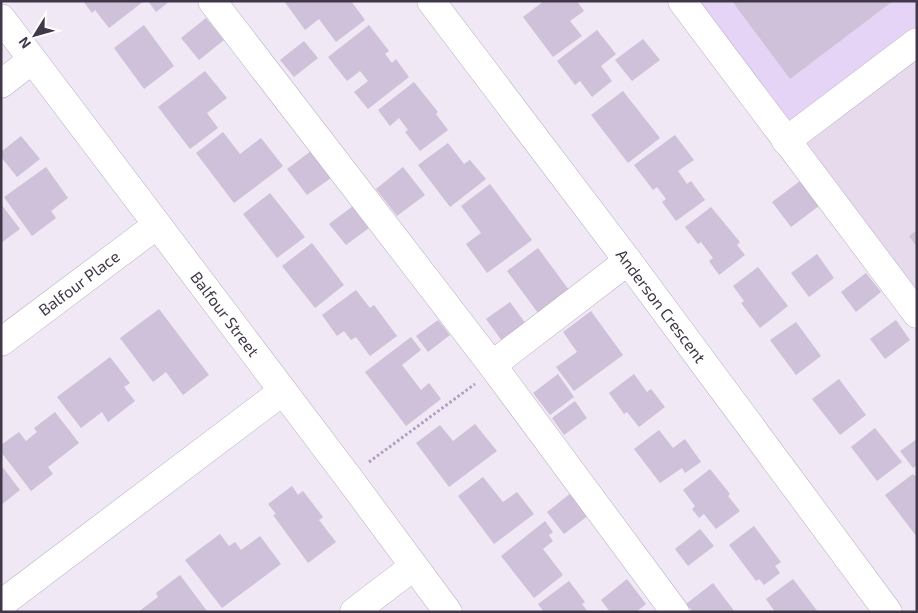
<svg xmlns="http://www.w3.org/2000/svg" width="918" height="613" viewBox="0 0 918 613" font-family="'Exo 2',sans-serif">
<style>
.residential{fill:#e6daec}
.commercial{fill:#e5d4f6}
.building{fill:#cec1d9}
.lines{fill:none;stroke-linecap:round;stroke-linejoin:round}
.minor-casing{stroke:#baaec3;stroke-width:29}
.path{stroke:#b29cc2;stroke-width:3;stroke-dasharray:2.5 2.5;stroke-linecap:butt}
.minor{stroke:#fff;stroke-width:28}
.labels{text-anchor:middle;stroke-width:4.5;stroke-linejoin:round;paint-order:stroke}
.street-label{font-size:16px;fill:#403748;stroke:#fff}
</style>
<rect width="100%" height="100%" fill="#f0e8f4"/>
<polygon class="residential" points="917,42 917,314 786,141"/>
<polygon class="commercial" points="682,1 917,1 917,42 786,141"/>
<g class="building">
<polygon points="83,1 144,1 109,28 95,10 92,13"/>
<polygon points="148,1 170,1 156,12"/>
<polygon points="284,1 351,1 365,20 336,42 319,19 305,30"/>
<polygon points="544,1 577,1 584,11 570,21 582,36 553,57 523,17"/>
<polygon points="732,1 893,1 790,79"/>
<polygon points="206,18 224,40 199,60 181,38"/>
<polygon points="144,25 174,66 144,89 114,48"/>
<polygon points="369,25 389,51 385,54 392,63 396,59 409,77 368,109 354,92 368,81 360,71 347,81 328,57"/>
<polygon points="597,30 616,54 601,66 612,81 592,97 580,81 575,85 557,61"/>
<polygon points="643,39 660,60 632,81 615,60"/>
<polygon points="304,41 318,58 294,77 280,60"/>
<polygon points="205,71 227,98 207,113 218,128 190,149 158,107"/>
<polygon points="414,82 438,112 436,114 448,130 420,151 405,132 408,130 399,118 390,126 378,110"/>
<polygon points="623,91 660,138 628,163 591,115"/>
<polygon points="223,132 240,154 261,138 283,166 234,203 196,153"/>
<polygon points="675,135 694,160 678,171 687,184 691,181 705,200 676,221 662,202 666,199 657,187 653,190 634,165"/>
<polygon points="21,136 40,159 17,177 1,157 1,152"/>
<polygon points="448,143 464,164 470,160 486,179 450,207 418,165"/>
<polygon points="311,151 331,178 307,195 287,169"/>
<polygon points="46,167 68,198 51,211 56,218 32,236 4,197"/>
<polygon points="403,167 425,195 397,216 376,189"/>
<polygon points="800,181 819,206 791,227 772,202"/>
<polygon points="490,184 532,240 487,273 466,244 481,233 461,206"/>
<polygon points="270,193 305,237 277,258 243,214"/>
<polygon points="1,204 20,229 1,243"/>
<polygon points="353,206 369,228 346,245 329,224"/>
<polygon points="711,207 740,242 737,245 745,255 719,275 709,261 713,258 701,242 698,244 685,227"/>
<polygon points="917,230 917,247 909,236"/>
<polygon points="312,243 344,285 315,308 282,266"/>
<polygon points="538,248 569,290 538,313 507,271"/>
<polygon points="817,254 834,278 809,297 791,273"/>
<polygon points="758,267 788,306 760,328 741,303 744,301 733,286"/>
<polygon points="866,273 881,292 856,312 841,292"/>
<polygon points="356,290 370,308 374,305 397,336 370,356 356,337 351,340 344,331 337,336 322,315"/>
<polygon points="510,302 526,324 502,341 486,319"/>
<polygon points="159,309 209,375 183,395 166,372 153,382 120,338"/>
<polygon points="591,311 623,355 574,391 556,367 577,352 563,332"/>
<polygon points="438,320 450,335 428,352 416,336"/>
<polygon points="896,320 910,340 885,359 870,339"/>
<polygon points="796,322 821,356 796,375 770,340"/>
<polygon points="411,337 421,350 402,365 421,390 429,383 441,399 406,426 365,372"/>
<polygon points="110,357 130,383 124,387 135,401 108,422 102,412 81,428 57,397"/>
<polygon points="558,374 574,397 550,415 533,393"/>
<polygon points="634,374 647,392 651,389 665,407 639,427 627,412 624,414 609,393"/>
<polygon points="839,379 866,415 840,435 812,399"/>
<polygon points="575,401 587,418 564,435 552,418"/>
<polygon points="55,412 79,443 48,467 53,474 31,491 1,452 1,445 19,432 26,441 37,432 34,428"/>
<polygon points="475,424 497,451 449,487 416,443 440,425 453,441"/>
<polygon points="875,428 902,462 877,481 851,447"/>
<polygon points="659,430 673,448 685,439 701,462 685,473 682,468 660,483 634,449"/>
<polygon points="917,439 917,465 913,468 900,451"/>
<polygon points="1,465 20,490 1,505"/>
<polygon points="710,469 730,494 728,496 740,511 716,529 704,514 699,518 692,509 695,506 683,490"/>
<polygon points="913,474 917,478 917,537 885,495"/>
<polygon points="483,477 503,502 517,492 534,514 494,544 458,496"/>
<polygon points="292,486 298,495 303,491 323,517 319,520 336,542 308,563 273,515 276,514 268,504"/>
<polygon points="571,493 589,515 564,534 547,512"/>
<polygon points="545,521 553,532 549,535 553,541 543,549 563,575 534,598 501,556"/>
<polygon points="754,526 781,562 775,566 780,573 764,585 759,579 756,581 729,545"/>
<polygon points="700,529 714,546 688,566 675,549"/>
<polygon points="220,534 229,546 235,542 241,550 260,536 281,564 222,608 185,560"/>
<polygon points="180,575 207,611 138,612 158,597 156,593"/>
<polygon points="627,579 646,604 636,612 610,612 601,600"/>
<polygon points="793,579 818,612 775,612 766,599"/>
<polygon points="569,581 585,602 582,604 588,612 544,612 538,604"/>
<polygon points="713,583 735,612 693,612 686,604"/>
</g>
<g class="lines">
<g class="minor-casing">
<g id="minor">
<polyline points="212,1 492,365 675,612"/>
<polyline points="431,1 628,261 888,612"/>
<polyline points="682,1 917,314"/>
<polyline points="1,18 348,477 448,612"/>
<polyline points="1,84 32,60"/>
<polyline points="786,141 917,42"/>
<polyline points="1,342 157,225"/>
<polyline points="492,365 628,261"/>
<polyline points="1,604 283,391"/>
<polyline points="354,612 413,567"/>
</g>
</g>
<polyline class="path" points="369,462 475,384"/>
<use href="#minor" class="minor"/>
</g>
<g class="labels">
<g class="street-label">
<text transform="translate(79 283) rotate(-37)" y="6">Balfour Place</text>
<text transform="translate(661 306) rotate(53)" y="6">Anderson Crescent</text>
<text transform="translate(225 314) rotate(53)" y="6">Balfour Street</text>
</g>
</g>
<rect width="918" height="613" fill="none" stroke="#403748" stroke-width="5"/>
<g transform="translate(35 35) rotate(233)" stroke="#ffffff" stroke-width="4" paint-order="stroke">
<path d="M0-4L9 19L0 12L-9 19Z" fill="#403748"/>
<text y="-8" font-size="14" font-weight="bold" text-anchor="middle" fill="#403748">N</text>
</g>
</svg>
